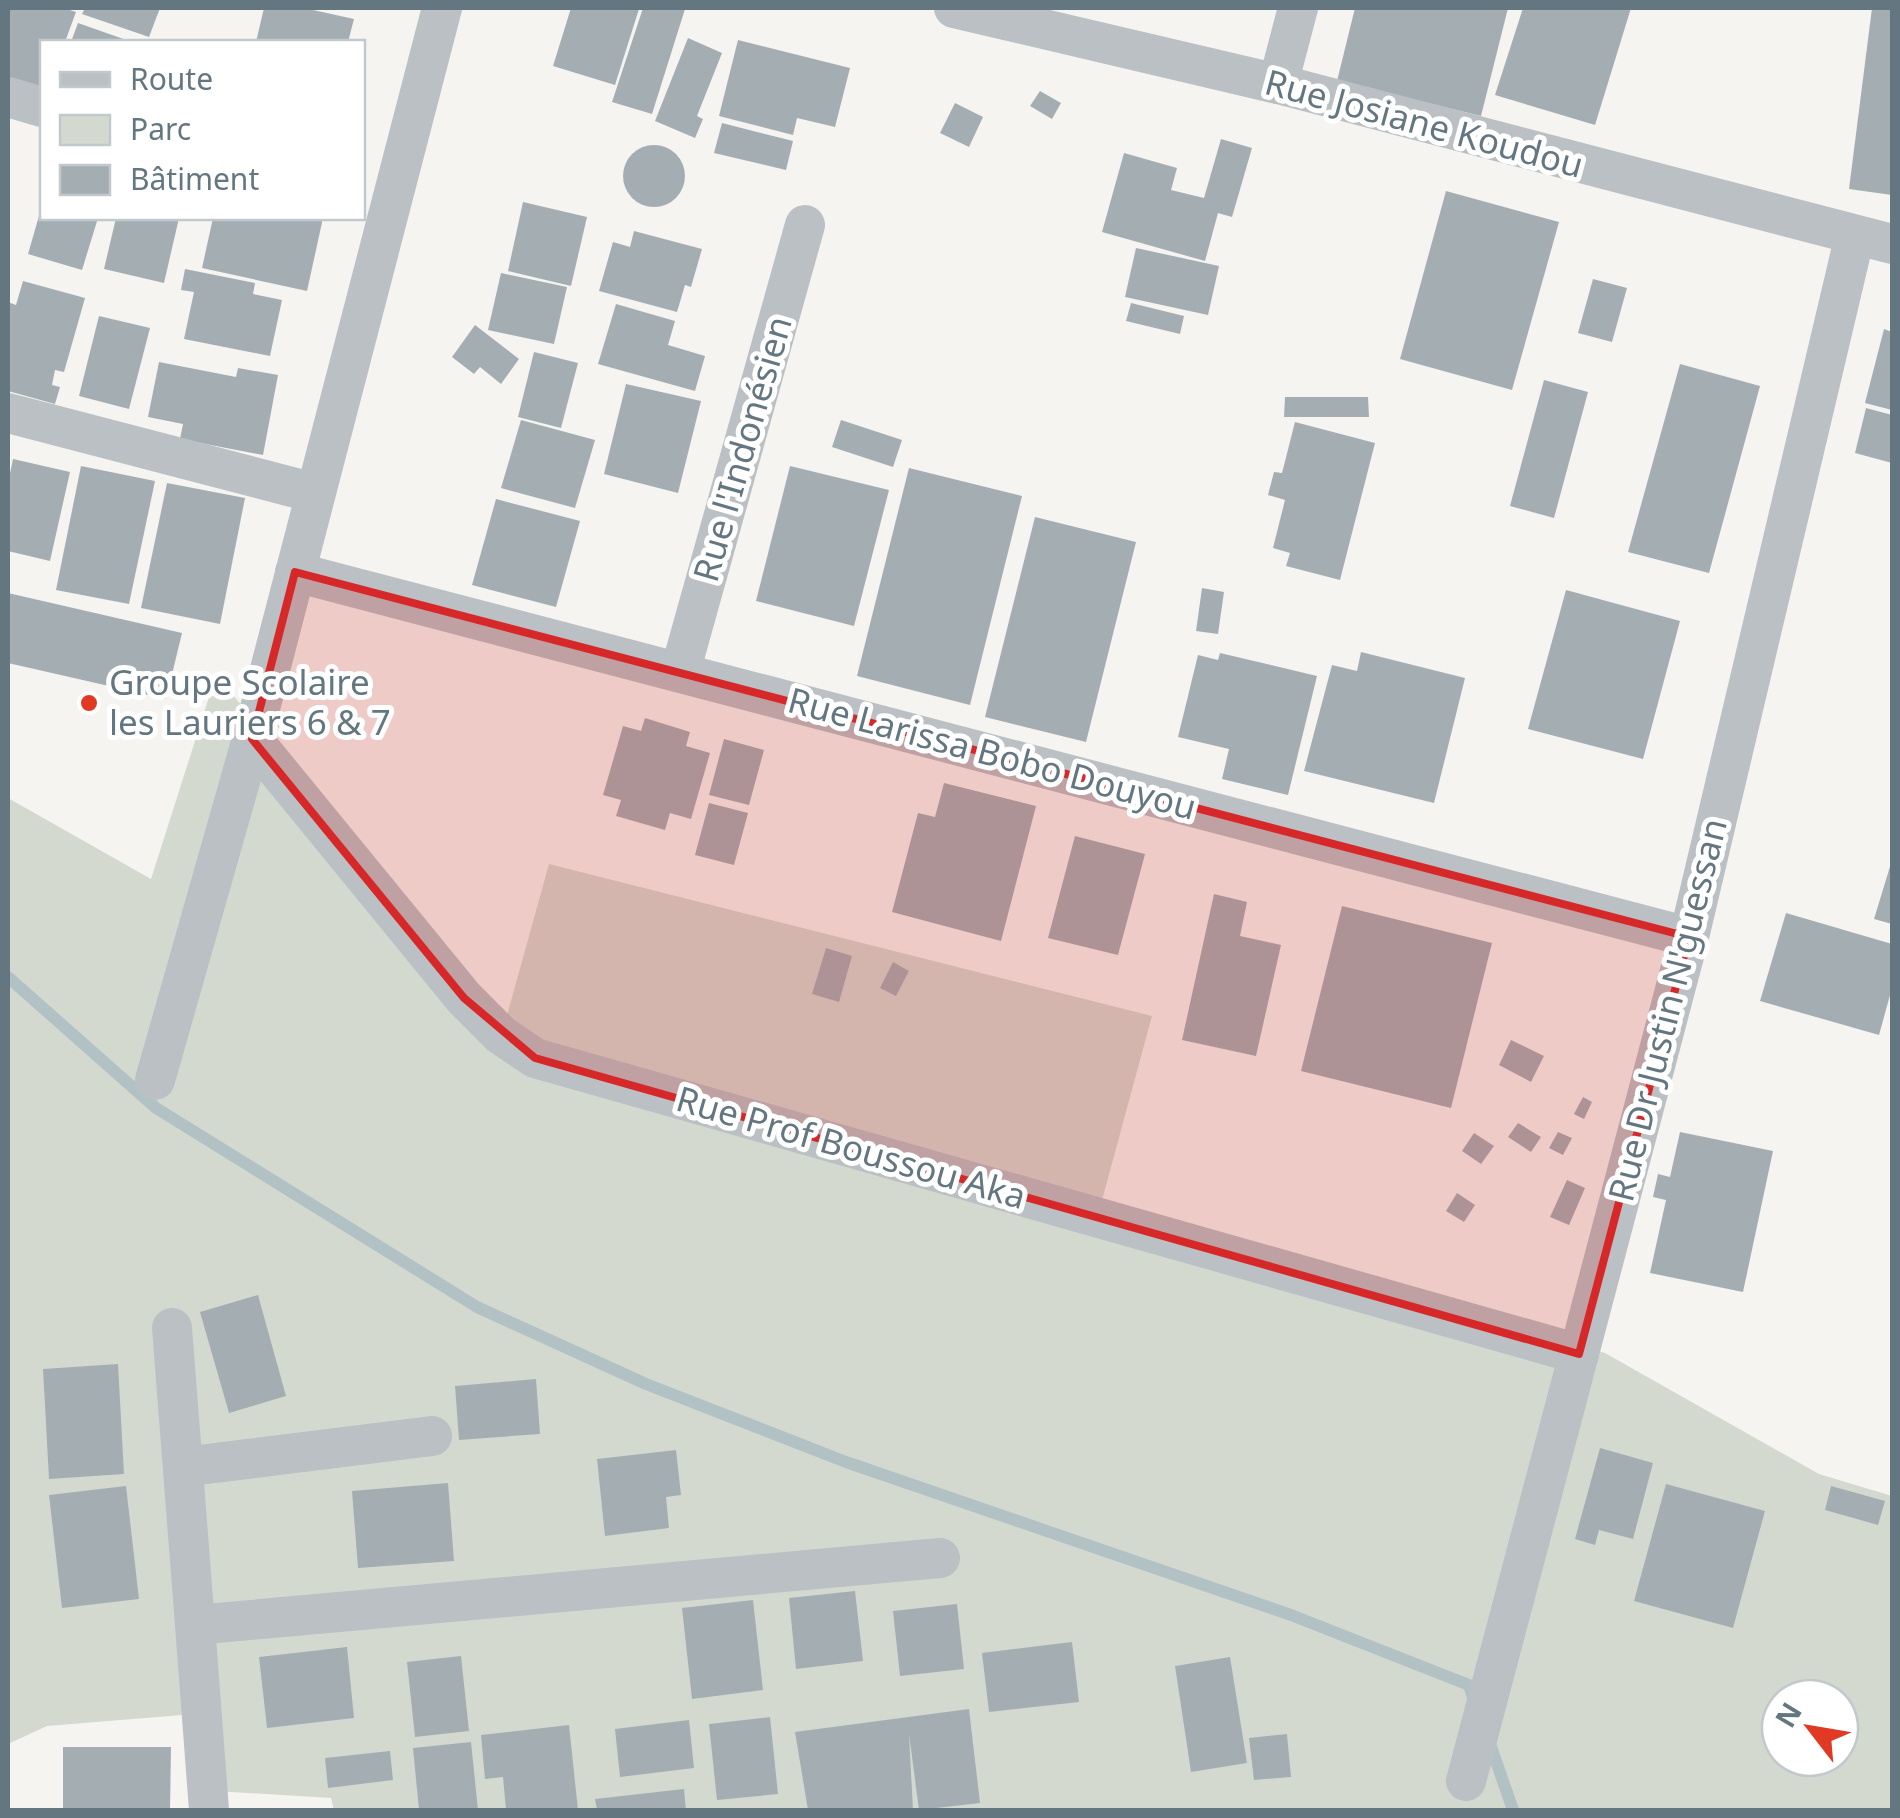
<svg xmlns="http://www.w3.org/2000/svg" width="1900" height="1818" viewBox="0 0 1900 1818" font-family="'Noto Sans',sans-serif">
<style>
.green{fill:#d4d9d0;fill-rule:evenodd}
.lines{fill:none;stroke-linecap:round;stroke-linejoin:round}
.stream{stroke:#b2c2c4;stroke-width:12}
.building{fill:#a4aeb2}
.minor{stroke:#bac0c3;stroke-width:40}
.marked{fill:#d62828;fill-opacity:0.2;stroke:#d62828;stroke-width:8;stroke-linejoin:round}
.poi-dot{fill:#e13a24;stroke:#fff;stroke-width:4}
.labels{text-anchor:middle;stroke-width:10;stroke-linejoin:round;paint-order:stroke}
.street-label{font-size:35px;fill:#647781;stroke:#fff}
.poi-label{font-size:35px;fill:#647781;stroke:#fff;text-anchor:start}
</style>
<rect width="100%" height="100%" fill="#f5f4f0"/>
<path class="green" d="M216,675L506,1019L549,864L1152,1016L1101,1204L1605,1353L1819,1474L1892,1496V1810H334L331,1798L199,1790L207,1713L47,1726L8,1744V798L151,879ZM1780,1698H1840V1758H1780Z"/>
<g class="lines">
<g class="stream">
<polyline points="8,977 156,1108 477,1307 646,1384 846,1462 1291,1615 1469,1685 1475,1703"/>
<polyline points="1489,1741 1513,1810"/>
</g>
</g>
<g class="building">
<polygon points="8,8 63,8 76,12 65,42 42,42 42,98 8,85"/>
<polygon points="85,8 160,8 149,37 82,14"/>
<polygon points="264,8 304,8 354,19 348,42 256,42"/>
<polygon points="571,8 639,9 615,85 553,66"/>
<polygon points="643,8 685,9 652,114 612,102"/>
<polygon points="1355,8 1508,8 1481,116 1337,81"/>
<polygon points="1523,8 1631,8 1595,125 1495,95"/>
<polygon points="1872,8 1892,8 1892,195 1849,189"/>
<polygon points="78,23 132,42 71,42"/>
<polygon points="688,38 722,53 697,116 703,119 695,138 655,121"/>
<polygon points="738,40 850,68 835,127 797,118 793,135 719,116"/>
<polygon points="1040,91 1061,103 1052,119 1030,106"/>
<polygon points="955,103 983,117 969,147 940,133"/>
<polygon points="722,123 793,141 786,170 714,153"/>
<polygon points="1221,139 1252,148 1232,217 1218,213 1205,261 1102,232 1124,153 1177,168 1171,190 1204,198"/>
<circle cx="654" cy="176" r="31"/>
<polygon points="1446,191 1559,222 1512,390 1400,359"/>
<polygon points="523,202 587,217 571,286 508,271"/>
<polygon points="41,209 42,218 98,218 82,270 28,254"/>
<polygon points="116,218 179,218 164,283 104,269"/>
<polygon points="213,218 323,218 307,291 202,268"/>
<polygon points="634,231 702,249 691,287 685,285 677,312 599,291 613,242 630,247"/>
<polygon points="1136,248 1219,266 1208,315 1125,297"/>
<polygon points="185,269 255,283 253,294 282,300 270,356 184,339 194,292 181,290"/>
<polygon points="501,273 567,287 554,344 488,330"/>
<polygon points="1593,279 1627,288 1612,342 1578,333"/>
<polygon points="23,281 85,298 64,372 55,370 52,385 60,387 55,404 8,391 8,302 16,305"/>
<polygon points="1131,303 1184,316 1180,334 1126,321"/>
<polygon points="616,304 675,321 668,345 705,356 695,391 598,364"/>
<polygon points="99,316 150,328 129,409 79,396"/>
<polygon points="475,325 519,359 501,384 480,367 474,374 452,357"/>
<polygon points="1884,329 1892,332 1892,410 1865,403"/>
<polygon points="534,352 578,363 561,428 518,417"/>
<polygon points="159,362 236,377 238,368 278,375 263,455 180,439 183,424 148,417"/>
<polygon points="1680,364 1760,386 1709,573 1628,552"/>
<polygon points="1544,380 1588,392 1554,518 1510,506"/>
<polygon points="626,384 701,401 678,493 604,474"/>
<polygon points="1285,397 1368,397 1369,417 1284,417"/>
<polygon points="1866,408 1892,415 1892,463 1855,453"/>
<polygon points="521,420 595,440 575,508 501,488"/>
<polygon points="841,420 902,440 893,467 832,447"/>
<polygon points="1295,422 1375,443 1340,580 1286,566 1290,553 1273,548 1285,500 1268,495 1274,472 1282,473"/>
<polygon points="13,459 70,472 50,561 8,551 8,483"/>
<polygon points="81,466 155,481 129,604 56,590"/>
<polygon points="790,466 889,490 854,626 756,601"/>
<polygon points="909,468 1022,496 970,705 857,676"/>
<polygon points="167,483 245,498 220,624 141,608"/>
<polygon points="496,499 580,521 556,607 472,585"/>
<polygon points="1035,517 1136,542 1086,742 985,717"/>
<polygon points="1202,588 1224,592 1218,634 1196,631"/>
<polygon points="1566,590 1680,621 1643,759 1528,729"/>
<polygon points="8,593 182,633 166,699 8,663"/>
<polygon points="1361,652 1465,678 1434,803 1304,771 1332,665 1357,671"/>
<polygon points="1220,653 1317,676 1288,795 1222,779 1229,749 1178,737 1198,655 1218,660"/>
<polygon points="645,718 690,732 686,746 710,753 691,819 670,813 665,830 616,816 621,800 603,795 623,726 641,731"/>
<polygon points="724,739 764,750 749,805 709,795"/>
<polygon points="944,783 1036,806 1001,941 892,912 918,813 935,817"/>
<polygon points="709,803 748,813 734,865 695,855"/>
<polygon points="1075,836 1145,854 1118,955 1048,938"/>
<polygon points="1892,860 1892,924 1874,919"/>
<polygon points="1214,894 1247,902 1240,936 1281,945 1256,1056 1182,1040"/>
<polygon points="1342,906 1492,943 1451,1108 1301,1071"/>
<polygon points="1786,913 1892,944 1892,988 1879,1035 1760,1001"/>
<polygon points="826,948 852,956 839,1002 812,994"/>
<polygon points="893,962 909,971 896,996 880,988"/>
<polygon points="1511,1040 1544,1056 1531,1082 1499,1065"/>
<polygon points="1583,1097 1592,1102 1584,1119 1574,1114"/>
<polygon points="1518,1123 1541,1137 1531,1152 1508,1137"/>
<polygon points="1558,1132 1572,1138 1563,1155 1549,1148"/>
<polygon points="1680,1132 1773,1151 1743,1292 1650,1273 1666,1200 1653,1197 1658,1174 1670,1177"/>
<polygon points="1474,1133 1494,1146 1481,1164 1462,1151"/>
<polygon points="1567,1180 1585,1188 1569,1225 1550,1217"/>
<polygon points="1457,1193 1475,1205 1464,1222 1446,1211"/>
<polygon points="258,1295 286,1396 229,1413 200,1312"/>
<polygon points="118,1364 124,1474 49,1479 43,1369"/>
<polygon points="536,1379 540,1434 459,1440 455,1386"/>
<polygon points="1600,1448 1653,1463 1633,1539 1599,1530 1595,1545 1575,1539"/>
<polygon points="676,1450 681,1495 666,1497 669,1528 605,1536 597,1459"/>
<polygon points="448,1483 454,1561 358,1568 352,1491"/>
<polygon points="1666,1484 1765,1511 1733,1628 1634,1601"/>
<polygon points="126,1486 139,1599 62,1608 49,1495"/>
<polygon points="1831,1486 1885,1501 1878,1525 1825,1510"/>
<polygon points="855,1591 863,1661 796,1669 789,1598"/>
<polygon points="753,1600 763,1690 692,1699 682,1608"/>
<polygon points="957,1604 964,1669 900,1676 893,1611"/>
<polygon points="1072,1642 1079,1702 989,1712 982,1653"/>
<polygon points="347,1647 354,1718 267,1728 259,1657"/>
<polygon points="461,1656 469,1731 415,1737 407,1662"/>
<polygon points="1230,1657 1247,1763 1191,1772 1175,1666"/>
<polygon points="969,1709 980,1803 919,1810 909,1734 913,1810 808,1810 795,1732"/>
<polygon points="770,1717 778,1794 717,1800 709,1724"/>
<polygon points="689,1720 694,1768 620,1777 615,1729"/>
<polygon points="569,1725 578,1810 506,1810 503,1777 485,1779 481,1735"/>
<polygon points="1287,1734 1291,1777 1254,1780 1249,1738"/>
<polygon points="471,1742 478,1810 419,1810 413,1748"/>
<polygon points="63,1747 171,1747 170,1810 63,1810"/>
<polygon points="390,1751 393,1780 328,1788 325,1758"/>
<polygon points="684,1789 686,1810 597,1810 595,1799"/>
</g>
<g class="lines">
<g class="minor">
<polyline points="954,8 1278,84 1892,244"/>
<polyline points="1278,84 1298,8"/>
<polyline points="8,97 42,107"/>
<polyline points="8,413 315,493"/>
<polyline points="295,572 1689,937"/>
<polyline points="680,672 805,225"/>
<polyline points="252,739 464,998 501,1035 535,1058 1579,1354"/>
<polyline points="155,1080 252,739 442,8"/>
<polyline points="172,1328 195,1625"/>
<polyline points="183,1467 432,1436"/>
<polyline points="1466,1781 1689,937 1855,235"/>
<polyline points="209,1810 195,1625 940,1558"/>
</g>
</g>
<path class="marked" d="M295,572L1689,937L1579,1354L535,1058L464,998L252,739Z"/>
<circle class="poi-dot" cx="89" cy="703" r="10"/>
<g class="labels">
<g class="street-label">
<text transform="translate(1424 124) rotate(15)" y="12">Rue Josiane Koudou</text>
<text transform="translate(743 449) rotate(-74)" y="12">Rue l'Indonésien</text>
<text transform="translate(992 754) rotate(15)" y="12">Rue Larissa Bobo Douyou</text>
<text transform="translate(1668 1010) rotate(-76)" y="12">Rue Dr Justin N'guessan</text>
<text transform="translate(851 1148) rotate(16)" y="12">Rue Prof Boussou Aka</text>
</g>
<g class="poi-label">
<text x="109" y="695">Groupe Scolaire<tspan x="109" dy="40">les Lauriers 6 &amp; 7</tspan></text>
</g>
</g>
<rect width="1900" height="1818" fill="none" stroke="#647781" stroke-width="20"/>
<rect x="40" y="40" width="325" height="180" fill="#ffffff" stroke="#c1c9cd" stroke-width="2.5"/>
<rect x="60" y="72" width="50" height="15" fill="#bac0c3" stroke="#c1c9cd" stroke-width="2.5"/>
<text x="130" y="90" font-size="30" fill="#647781">Route</text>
<rect x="60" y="115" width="50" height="30" fill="#d4d9d0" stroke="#c1c9cd" stroke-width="2.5"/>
<text x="130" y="140" font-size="30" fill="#647781">Parc</text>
<rect x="60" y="165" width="50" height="30" fill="#a4aeb2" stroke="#c1c9cd" stroke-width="2.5"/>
<text x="130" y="190" font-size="30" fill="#647781">Bâtiment</text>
<g transform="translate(1810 1728) rotate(301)"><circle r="48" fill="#ffffff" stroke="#c1c9cd" stroke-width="2.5"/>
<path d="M0-8L18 38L0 25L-18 38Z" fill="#e13a24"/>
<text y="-15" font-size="28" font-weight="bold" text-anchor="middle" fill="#647781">N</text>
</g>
</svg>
